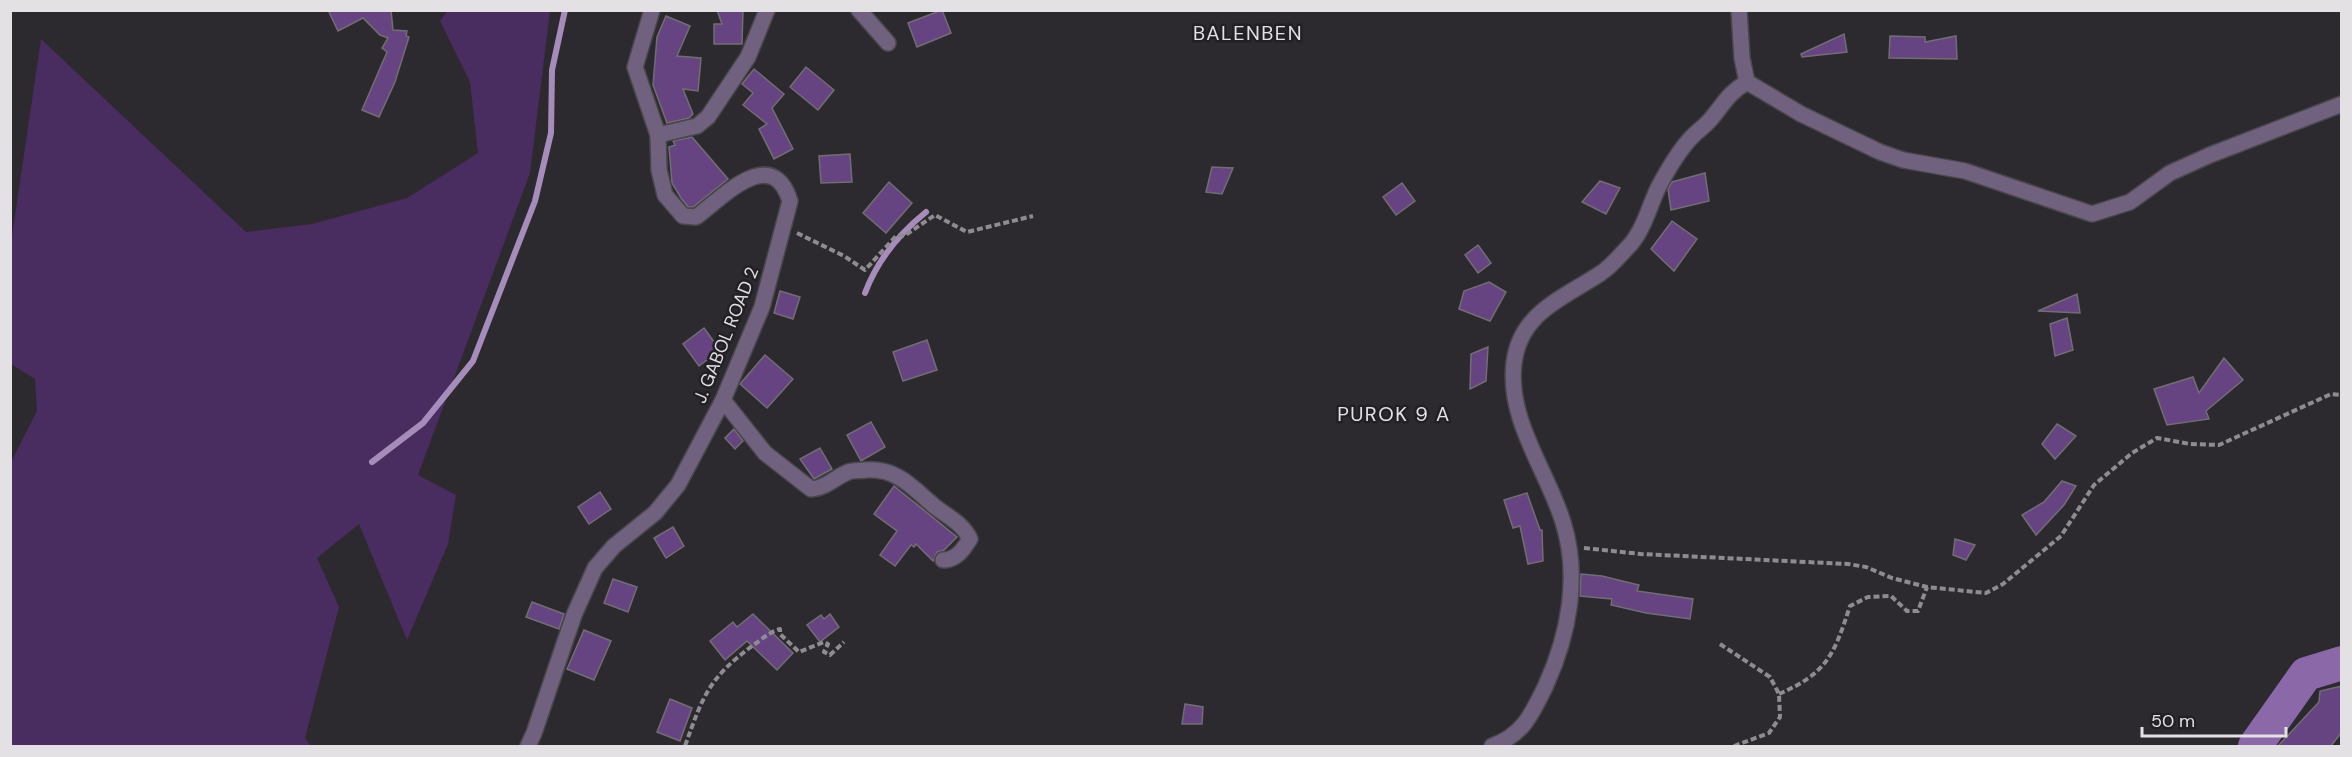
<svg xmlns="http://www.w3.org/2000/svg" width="2352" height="757" viewBox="0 0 2352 757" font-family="'DM Sans',sans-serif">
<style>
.green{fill:#492c60}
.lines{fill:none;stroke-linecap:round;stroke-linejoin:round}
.stream{stroke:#a58cba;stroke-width:6}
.river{stroke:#8b68a8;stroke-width:34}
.building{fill:#664482;stroke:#716e73;stroke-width:1.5}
.street-casing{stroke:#49474b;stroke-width:18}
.path{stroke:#8e8c90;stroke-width:4;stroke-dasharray:6 3;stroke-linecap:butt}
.street{stroke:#70627e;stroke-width:15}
.labels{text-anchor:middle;stroke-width:5;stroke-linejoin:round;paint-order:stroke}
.street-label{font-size:18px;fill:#e3e1e4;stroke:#222025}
.neighbourhood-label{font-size:20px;letter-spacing:1.5px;fill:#e3e1e4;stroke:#222025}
</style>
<rect width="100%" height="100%" fill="#2c2a2e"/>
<polygon class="green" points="448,10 550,11 530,173 418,475 456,495 448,544 407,640 359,524 317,558 339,607 305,738 311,746 11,746 11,462 37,411 35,379 11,364 11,243 41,39 246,232 312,224 407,198 478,153 470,82 440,21"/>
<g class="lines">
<g class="stream">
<path d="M865,293C877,261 900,233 926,212"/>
<polyline points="372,462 423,423 473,361 535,201 551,133 552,70 565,10"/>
</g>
<polyline class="river" points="2255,746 2306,674 2342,663"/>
</g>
<g class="building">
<polygon points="328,10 391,10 393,30 407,31 406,36 409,37 395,82 379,117 362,110 387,52 382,48 388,38 380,35 363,18 338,31"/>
<polygon points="717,10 743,10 742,44 714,44 714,24 722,24"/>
<polygon points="942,10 951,33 917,47 908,23"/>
<polygon points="666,16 690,26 677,56 701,58 698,91 683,89 693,114 689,118 667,123 653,85 657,37"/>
<polygon points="1844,34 1847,52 1802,57 1801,54"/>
<polygon points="1890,36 1925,37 1925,42 1956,36 1957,59 1889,58"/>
<polygon points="806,67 834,90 818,110 790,87"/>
<polygon points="754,69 784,94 772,108 793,149 774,159 759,129 767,124 743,105 753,93 742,84"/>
<polygon points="692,137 728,179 693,207 688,207 681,198 672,183 669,147 675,145 673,141"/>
<polygon points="850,154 852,182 821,183 819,156"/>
<polygon points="1212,167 1233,168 1222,194 1206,192"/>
<polygon points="1705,173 1709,201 1671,210 1668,189 1672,182"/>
<polygon points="1600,181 1620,188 1606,214 1582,202"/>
<polygon points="889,182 912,203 886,233 863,213"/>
<polygon points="1402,183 1415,201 1396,215 1383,197"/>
<polygon points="1672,221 1697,239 1674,271 1651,249"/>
<polygon points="1478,245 1491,263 1478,273 1465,255"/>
<polygon points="1489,282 1506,292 1490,321 1459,309 1464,291"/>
<polygon points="780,291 800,297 793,319 774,313"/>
<polygon points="2077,294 2080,313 2038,311"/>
<polygon points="2067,318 2073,350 2055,356 2050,324"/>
<polygon points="704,328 720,350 699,366 683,344"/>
<polygon points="927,340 937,370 903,381 893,352"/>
<polygon points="1488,347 1486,381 1470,389 1471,354"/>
<polygon points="765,355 793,379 767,408 740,384"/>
<polygon points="2224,358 2243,380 2206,411 2209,419 2167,425 2154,389 2193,377 2199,393"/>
<polygon points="871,422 885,447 861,461 847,435"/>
<polygon points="2057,424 2076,436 2055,459 2042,444"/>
<polygon points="734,429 743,441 735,449 725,438"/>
<polygon points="820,448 832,469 814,479 800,459"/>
<polygon points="2062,481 2076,486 2064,505 2036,535 2022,515 2044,502"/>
<polygon points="894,486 957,537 944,550 937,552 933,561 916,544 914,547 911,545 895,566 880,555 897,531 874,514"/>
<polygon points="600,492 611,509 589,524 578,507"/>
<polygon points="1527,493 1540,530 1542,530 1543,561 1528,564 1520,526 1513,528 1504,500"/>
<polygon points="673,527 684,546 666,558 654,538"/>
<polygon points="1955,539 1975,545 1966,560 1953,555"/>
<polygon points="1581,574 1602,576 1639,585 1637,591 1693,599 1690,619 1646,613 1611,605 1612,599 1580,596"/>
<polygon points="613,579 637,587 628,612 604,603"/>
<polygon points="532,602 564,614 559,629 526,617"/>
<polygon points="753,614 793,653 777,670 747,641 725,660 710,641 733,622 737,627"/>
<polygon points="830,614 839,627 820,642 807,625 821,615 824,619"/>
<polygon points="584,630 611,641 594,680 567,669"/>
<polygon points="2342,686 2342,732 2330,747 2277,747 2319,702 2320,691"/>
<polygon points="670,699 692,708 680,741 657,732"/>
<polygon points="1185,704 1203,707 1202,724 1182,724"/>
</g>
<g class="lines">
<g class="street-casing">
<g id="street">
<polyline points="859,10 888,43"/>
<polyline points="1739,10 1742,58 1747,82"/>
<polyline points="1747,82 1801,114 1880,152 1903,160 1965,171 2092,214 2130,202 2170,173 2210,155 2342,104"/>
<polyline points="658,135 697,126 708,117 748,57 767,10"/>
<path d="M723,400L765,453L811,489C826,488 834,478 848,472C853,470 860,471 866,470C897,468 912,487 933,505C946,516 963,523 970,539C963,550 956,560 943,560"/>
<path d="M528,746L534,733L574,615L595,568L614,546L655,513L678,485L723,400L762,307L790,201C772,143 722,198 696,217L683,216L665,195L659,170L658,135L635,67L652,10"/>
<path d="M1492,746C1523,735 1532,714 1546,685C1569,634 1580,576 1563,522C1547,470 1507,420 1514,363C1520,312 1564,298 1601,273C1612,266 1621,254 1630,245C1644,229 1649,207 1658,188C1667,171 1677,153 1690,139C1696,132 1704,127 1710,120C1724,104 1727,94 1747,82"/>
</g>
</g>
<g class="path">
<polyline points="797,233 844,256 865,270 897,235 904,236 935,215 967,232 1033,216"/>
<polyline points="1584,548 1641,554 1848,564 1866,567 1892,578 1927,587 1986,593 2003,584 2061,536 2094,485 2132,453 2157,438 2190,444 2219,445 2331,394 2342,395"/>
<polyline points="1720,644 1770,677 1779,694 1780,717 1769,733 1734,746"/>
<path d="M1779,694C1827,673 1834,655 1850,606L1868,597L1891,596L1907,611H1918L1927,587"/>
<path d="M685,746C703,696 708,679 752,646C761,640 769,632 780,629V634L799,652L824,642L828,644L824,652L830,655L844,642"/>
</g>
<use href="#street" class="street"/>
</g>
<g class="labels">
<g class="street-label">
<text transform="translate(726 335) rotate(-68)" y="6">J. GABOL ROAD 2</text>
</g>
<g class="neighbourhood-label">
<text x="1248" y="40">BALENBEN</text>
<text x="1394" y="421">PUROK 9 A</text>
</g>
</g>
<rect width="2352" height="757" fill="none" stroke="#e3e1e4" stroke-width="24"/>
<path d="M2142 727v9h144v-9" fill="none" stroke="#e3e1e4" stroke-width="3"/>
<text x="2151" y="727" font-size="18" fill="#e3e1e4" stroke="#222025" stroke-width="4.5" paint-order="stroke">50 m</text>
</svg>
